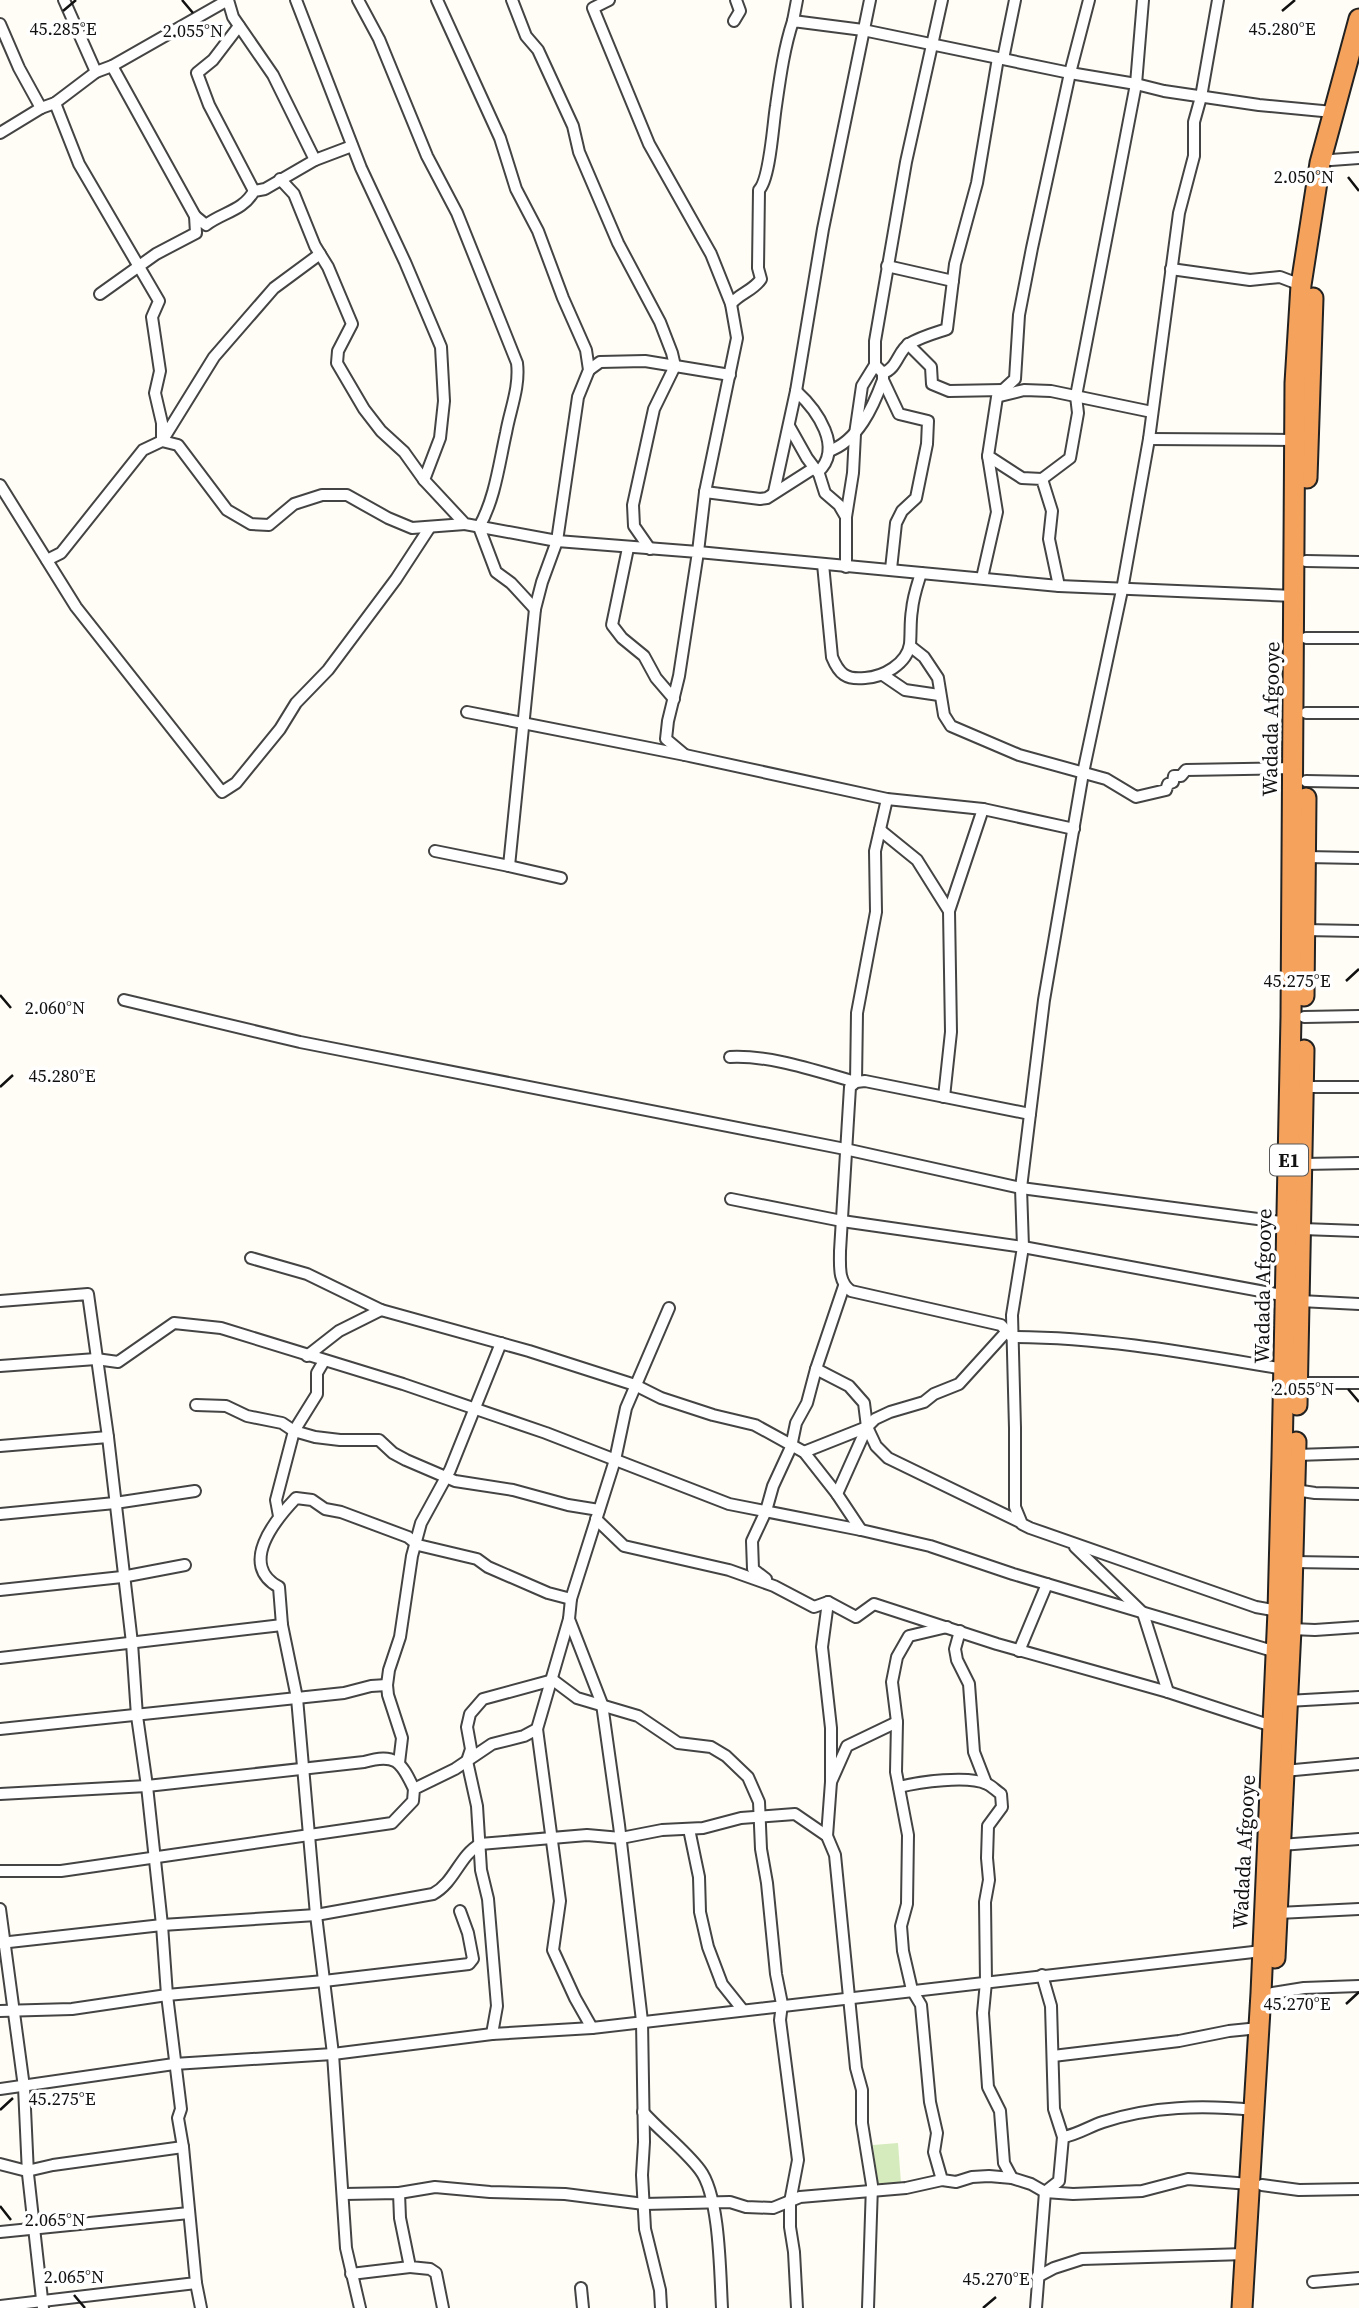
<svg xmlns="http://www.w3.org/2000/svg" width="1359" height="2308" viewBox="0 0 1359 2308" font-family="'Source Serif 4',serif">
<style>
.green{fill:#d5ebbd}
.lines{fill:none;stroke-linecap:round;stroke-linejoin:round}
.street-casing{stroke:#444;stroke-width:14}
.highway-casing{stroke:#222;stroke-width:23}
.street{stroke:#fff;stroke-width:10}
.highway{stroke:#f5a25d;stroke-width:19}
.ticks{fill:none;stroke:#111;stroke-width:2.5}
.labels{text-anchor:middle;stroke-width:7;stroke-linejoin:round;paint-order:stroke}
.shield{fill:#fff;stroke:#585858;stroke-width:2}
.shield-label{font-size:19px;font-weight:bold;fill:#111}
.street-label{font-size:21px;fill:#111;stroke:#fff}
.ticks-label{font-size:18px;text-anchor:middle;fill:#111;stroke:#fff;stroke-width:7;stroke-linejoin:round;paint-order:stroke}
</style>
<rect width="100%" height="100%" fill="#fffdf5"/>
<polygon class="green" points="898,2143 901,2183 877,2185 873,2145"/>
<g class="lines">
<g class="street-casing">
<g id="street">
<polyline points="64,0 96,72"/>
<polyline points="228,0 233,17 273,75 315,160 352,146"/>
<polyline points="296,0 361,168 405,262 441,347 444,401 440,438 424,480 465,524 557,541 698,552 679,676 668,721 666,739 685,755"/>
<path d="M358,0L379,39L427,156L457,213L517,363C520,387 510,410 506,433C499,464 495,499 479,527L496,572L511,583L535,609"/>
<polyline points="512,0 526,36 538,50 573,126 579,152 618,243 660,322 672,353 675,366 654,409 633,505 634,526 650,549"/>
<polyline points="609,0 593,8 649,144 711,254 731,304 737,338 705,492 698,552 1059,586 1294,596"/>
<polyline points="1218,0 1201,97 1194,122 1194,156 1179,213 1149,439 1122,590 1083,773 1044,1000 1030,1114 1021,1188 1023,1247 1012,1315 1015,1428 1015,1507 1022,1524 1030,1528 1256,1607 1278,1611"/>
<polyline points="734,21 740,11 736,0"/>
<polyline points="793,21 797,0"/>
<polyline points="0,24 19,68 41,108"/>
<polyline points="239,26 213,60 197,73 209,105 254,191"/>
<polyline points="1003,59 1015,0"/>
<polyline points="112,66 195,216"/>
<polyline points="55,103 79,164 159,301 152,317 160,371 155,393 162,423 162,441 214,357 274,288 320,254"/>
<polyline points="0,133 41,108 55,103 96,72 112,66 228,0"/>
<polyline points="1331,160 1359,158"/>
<polyline points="280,179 294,194 315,246 328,267 352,324 338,351 337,363 364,409 381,431 404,452 424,480"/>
<polyline points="887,266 953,281"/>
<polyline points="1171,269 1250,280 1280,277 1301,285"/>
<path d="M100,294L156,254L196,233L195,216L206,225C223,212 243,211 254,191L265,189L315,160"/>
<path d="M731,304C740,293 753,291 761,279L758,268L759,190C770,179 773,124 776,106C780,78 784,48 793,21L863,30L1070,73L1136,84L1164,91L1259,105L1333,112"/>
<polyline points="908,344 931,367 932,384 949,391 1003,390 997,397 988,456 1022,478 1042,479 1052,511 1049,539 1059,586"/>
<polyline points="589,370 600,362 645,361 730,375"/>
<polyline points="883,373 875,365 875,341 906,162 942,0"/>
<polyline points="1003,390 1015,379 1019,315 1032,248 1070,73 1089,0"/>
<path d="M796,391C817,410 844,448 818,472"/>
<polyline points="1000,396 1024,390 1051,391 1152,412"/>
<polyline points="789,426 807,458 819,474 825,493 839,505 846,517 846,567"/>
<polyline points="1149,439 1294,440"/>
<path d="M829,451C858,441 873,407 883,380"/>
<polyline points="1042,479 1070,458 1078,413 1076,396 1136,84 1143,0"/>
<polyline points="0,485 76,607 222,792 236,783 280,729 296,703 328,670 396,579 430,527"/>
<polyline points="705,492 760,499 767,498 814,468"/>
<polyline points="774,492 796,391 823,229 870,0"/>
<polyline points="846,517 853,473 855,434 862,386 875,365"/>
<polyline points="628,548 612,625 622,638 644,656 656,678 674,699"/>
<polyline points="47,560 61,553 143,450 162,441 178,445 227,510 251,524 269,525 294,504 322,495 347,495 388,518 412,528 465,524"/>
<polyline points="1306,561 1359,562"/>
<path d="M823,564L832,657C839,674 846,680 865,678C883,677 907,664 910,644C911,633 910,621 912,610C913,597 917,586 921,573"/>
<path d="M891,569L896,523L902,511L916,498L927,444L928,421L899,414L883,380V373C897,369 898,351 909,344C920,337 935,333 947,329L955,264L977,183L998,58"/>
<polyline points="982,578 997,512 988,456"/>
<polyline points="1306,638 1359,638"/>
<polyline points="910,646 924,657 938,678 944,715 951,726 1019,755 1106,779 1136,797 1166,790 1168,784 1173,782 1174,776 1181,776 1186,770 1293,768"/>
<polyline points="883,675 905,690 939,695"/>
<polyline points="467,712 685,755 887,799 983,809 1074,829"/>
<polyline points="1306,713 1359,713"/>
<polyline points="1306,781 1359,782"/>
<polyline points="880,830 917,860 949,911"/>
<polyline points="435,851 509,866 535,609 542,582 557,541 578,397 589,370 586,350 563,298 538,231 516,189 500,138 437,0"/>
<polyline points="1306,857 1359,858"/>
<polyline points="509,866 561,878"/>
<polyline points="1304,930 1359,931"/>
<polyline points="124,1000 300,1042 845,1149 1021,1188 1288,1223"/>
<polyline points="1304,1017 1359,1016"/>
<path d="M730,1057C772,1055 816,1071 856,1082L857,1013L876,912L875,851L887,799"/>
<polyline points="1304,1087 1359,1087"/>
<polyline points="944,1097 951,1032 949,911 983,809"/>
<path d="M1030,1114L865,1081L856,1082L850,1087L840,1251C840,1266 838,1282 851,1291L1001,1325L1012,1337C1104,1337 1194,1354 1284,1369"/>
<polyline points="1303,1164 1359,1163"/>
<polyline points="731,1199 842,1221 1023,1247 1287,1296"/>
<polyline points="1302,1229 1359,1231"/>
<polyline points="251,1258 307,1274 381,1310 529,1351 635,1385 661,1398 713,1415 755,1425 804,1452 837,1494 861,1530"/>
<polyline points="844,1286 816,1369 849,1386 864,1403 867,1427 876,1446 888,1458 1020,1522"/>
<polyline points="0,1301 88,1294 108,1437 132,1643 137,1716 147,1786 162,1925 167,1995 181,2109 178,2118 183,2147 196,2283 0,2306"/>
<polyline points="1300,1301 1359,1304"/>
<polyline points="307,1356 339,1331 381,1310"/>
<polyline points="0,1366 96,1359 118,1362 174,1323 221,1328 403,1384 546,1433 729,1504 861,1530 930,1546 1013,1574 1276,1652"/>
<polyline points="1297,1383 1359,1383"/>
<polyline points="196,1405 226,1406 247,1416 282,1423 294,1431 315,1437 340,1440 379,1440 393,1453 406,1460 455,1481 513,1490 568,1505 599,1510"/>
<polyline points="0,1446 108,1437"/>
<polyline points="804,1452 867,1427"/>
<polyline points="1296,1455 1359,1453"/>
<polyline points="1295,1490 1315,1493 1359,1494"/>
<polyline points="837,1494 867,1427 875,1419 890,1412 924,1402 934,1394 959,1384 1008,1330"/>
<polyline points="0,1514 115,1503 195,1491"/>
<polyline points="279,1516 276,1500 294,1431 317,1394 317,1373 324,1361"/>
<polyline points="596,1519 624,1546 729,1570 774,1586 814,1607 828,1602 856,1617 874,1604 997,1644 1168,1692 1272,1726"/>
<polyline points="1075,1547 1143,1613 1168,1692"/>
<polyline points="1293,1562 1359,1563"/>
<polyline points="766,1579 753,1569 752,1541 766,1511 773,1486 791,1447 796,1423 807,1403 816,1369"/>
<polyline points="0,1590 122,1577 185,1565"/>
<polyline points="828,1602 822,1647 831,1728 831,1782"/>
<polyline points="947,1627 909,1636 897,1657 892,1682 897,1722 896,1772 908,1835 907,1904 901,1926 903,1951 912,1990 921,2005 930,2102 937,2133 934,2152 942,2180 956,2182 972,2177 989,2176 1012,2178 1031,2184 1045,2192 1073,2194 1142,2191 1188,2179 1249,2184"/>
<polyline points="1291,1629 1315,1630 1359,1627"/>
<polyline points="960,1631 955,1649 957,1660 969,1684 974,1752 986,1783"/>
<polyline points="1019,1651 1047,1584"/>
<polyline points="0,1658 282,1625"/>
<polyline points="1287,1701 1359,1697"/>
<polyline points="0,1729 344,1693 371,1686 387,1685"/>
<polyline points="537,1729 560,1901 553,1950 575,1998 592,2028"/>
<polyline points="399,1763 402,1738 388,1695 387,1685 389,1670 400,1637 412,1556 421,1523 450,1470 501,1343"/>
<polyline points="1284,1771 1359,1764"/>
<path d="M899,1787C919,1782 968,1775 987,1784C992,1786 996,1791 1001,1794L1002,1807L988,1826L987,1858L989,1880L985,1902L986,1982L983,2013L988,2087L1000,2111L1004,2163L1012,2178"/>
<path d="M0,1794L147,1786L364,1762C395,1753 401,1761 414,1789"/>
<polyline points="689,1829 699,1877 700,1912 708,1947 722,1984 742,2009"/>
<polyline points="827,1836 831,1782 847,1746 897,1722"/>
<polyline points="1281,1845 1359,1839"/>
<polyline points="0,1871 61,1871 392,1823 413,1801 414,1789 455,1769 492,1744 524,1736 537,1729 569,1619"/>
<polyline points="0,1909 24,2087 28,2174 43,2308"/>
<polyline points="1278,1913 1359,1909"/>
<path d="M0,1943L162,1925L316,1915L433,1894C455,1882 459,1856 480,1844L587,1835L621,1838L662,1830L703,1828L741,1818L795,1814L827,1836L835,1855L856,2068L862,2090V2123L872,2185L868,2308"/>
<polyline points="1273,1993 1304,1988 1359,1986"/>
<polyline points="0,2011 72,2009 167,1995 324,1981 469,1964 473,1959 468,1933 460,1911"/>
<polyline points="492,2034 497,2006 488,1899 481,1870 477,1806 467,1761 471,1749 467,1727 470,1714 483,1699 553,1680 577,1698 638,1716 678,1743 711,1747 726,1756 748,1777 759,1802 761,1849 767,1883 776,1974 782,2004 780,2020 798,2160 790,2202 790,2227 794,2252 797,2308"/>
<polyline points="1053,2056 1179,2041 1229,2031 1259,2028"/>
<polyline points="0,2089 174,2064 333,2054 492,2034 592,2028 1262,1951"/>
<path d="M643,2112C661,2132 684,2149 700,2170C720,2196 720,2274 722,2308"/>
<path d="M1063,2137C1077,2135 1090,2126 1103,2122C1153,2106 1202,2105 1254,2110"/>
<polyline points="0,2164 27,2171 53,2165 183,2147"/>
<polyline points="1262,2185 1299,2190 1359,2189"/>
<polyline points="399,2193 435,2187 490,2192 565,2194 644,2204 730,2202 746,2207 773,2208 800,2197 906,2188 942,2180"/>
<polyline points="344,2194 399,2193 400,2218 410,2267 430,2269 436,2273 443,2308"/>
<polyline points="0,2232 189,2213"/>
<polyline points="351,2274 410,2267"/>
<polyline points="1037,2277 1054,2268 1082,2259 1245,2254"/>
<polyline points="1313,2282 1359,2278"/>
<polyline points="196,2283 201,2308"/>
<polyline points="581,2288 583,2308"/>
<path d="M360,2308L346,2248L333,2054L316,1915L297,1698L282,1625L279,1587C238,1565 275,1520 296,1498L312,1500L325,1509L341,1512L408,1537L418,1545L477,1559L488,1567L548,1593L571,1599"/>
<polyline points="661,2308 660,2290 645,2229 642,2175 644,2142 642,2021 619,1825 602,1704 569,1619 571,1599 615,1460 626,1408 669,1308"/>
<polyline points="1036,2308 1045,2192 1059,2181 1063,2137 1054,2109 1051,2006 1042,1975"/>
</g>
</g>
<g class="highway-casing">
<g id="highway">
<polyline points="1307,478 1313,298"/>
<polyline points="1304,996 1306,798"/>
<polyline points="1297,1405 1304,1050"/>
<polyline points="1275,1958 1291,1629 1296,1442"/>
<polyline points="1242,2308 1261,1993 1278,1611 1282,1457 1291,1017 1295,383 1301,285 1320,163 1359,19"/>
</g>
</g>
<use href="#street" class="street"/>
<use href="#highway" class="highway"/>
</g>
<path class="ticks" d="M182,0L193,13M63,11L76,0M1282,11L1295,0M1348,177L1359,191M1346,981L1359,969M0,995L11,1008M0,1087L13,1075M1348,1389L1359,1402M1346,2004L1359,1992M0,2110L13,2098M0,2206L11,2220M74,2295L85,2308M983,2308L996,2297"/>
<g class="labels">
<rect class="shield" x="1270" y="1144.5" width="38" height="31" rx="5"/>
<g class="shield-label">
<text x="1289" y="1167">E1</text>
</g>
<g class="street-label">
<text transform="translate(1271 719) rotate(-89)" y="7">Wadada Afgooye</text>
<text transform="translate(1263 1286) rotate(-89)" y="7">Wadada Afgooye</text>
<text transform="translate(1244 1852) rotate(-87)" y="7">Wadada Afgooye</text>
</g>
</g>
<g class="ticks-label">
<text x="63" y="35">45.285°E</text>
<text x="1282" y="35">45.280°E</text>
<text x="193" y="37">2.055°N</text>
<text x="1304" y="183">2.050°N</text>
<text x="1297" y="987">45.275°E</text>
<text x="55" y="1014">2.060°N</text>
<text x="62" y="1082">45.280°E</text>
<text x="1304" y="1395">2.055°N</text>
<text x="1297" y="2010">45.270°E</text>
<text x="62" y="2105">45.275°E</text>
<text x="55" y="2226">2.065°N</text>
<text x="74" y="2283">2.065°N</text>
<text x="996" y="2285">45.270°E</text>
</g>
</svg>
